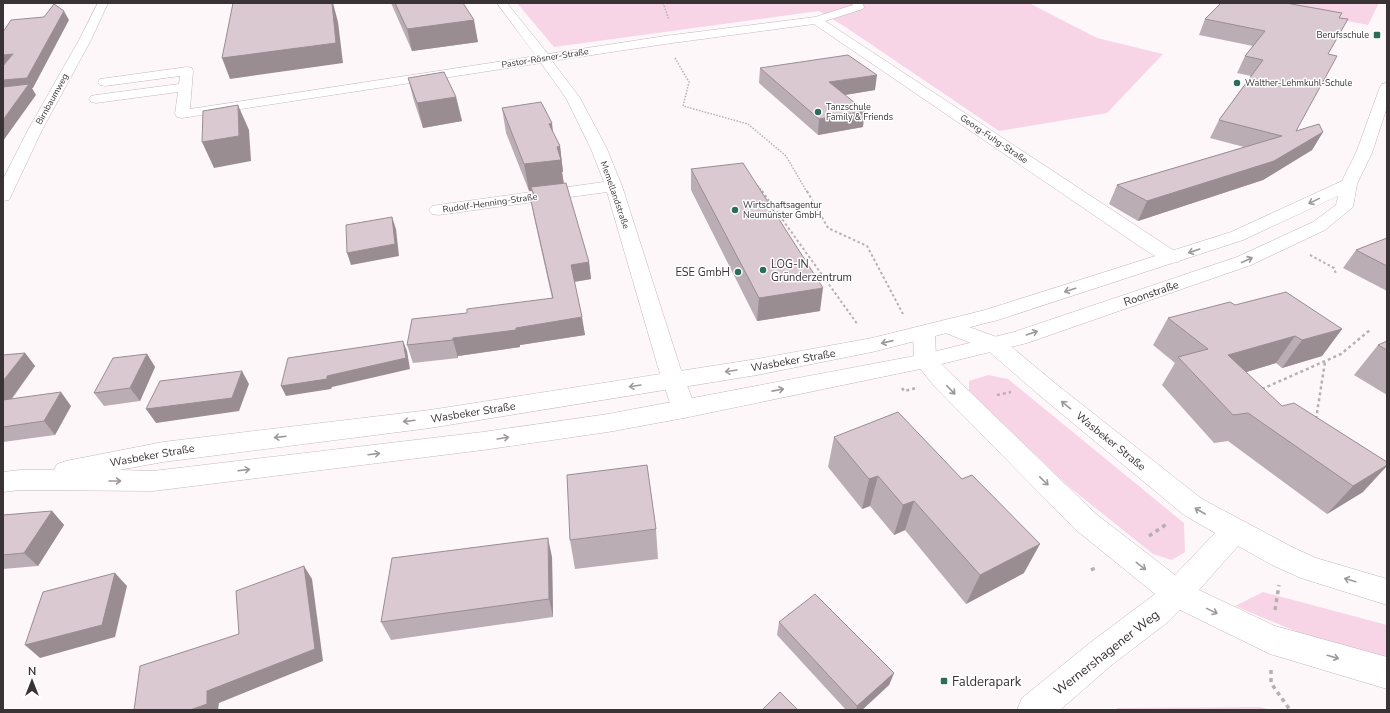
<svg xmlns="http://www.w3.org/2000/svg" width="1390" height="713" viewBox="0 0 1390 713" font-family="'Nunito Sans',sans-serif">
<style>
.green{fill:#f8d5e6}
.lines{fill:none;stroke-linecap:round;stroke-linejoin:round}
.minor-casing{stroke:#c6b5bd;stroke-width:1}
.major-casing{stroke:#c6b5bd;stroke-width:1}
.path-far3{stroke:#b7b0b3;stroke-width:1.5;stroke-dasharray:1.5 1.5;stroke-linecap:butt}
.path-far2{stroke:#b7b0b3;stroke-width:2;stroke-dasharray:2.5 2.5;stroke-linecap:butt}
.path-far1{stroke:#b7b0b3;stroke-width:2.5;stroke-dasharray:3 3;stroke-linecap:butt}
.path{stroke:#b7b0b3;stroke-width:3.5;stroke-dasharray:4 4;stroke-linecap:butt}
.minor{fill:#fff;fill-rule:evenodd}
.major{fill:#fff;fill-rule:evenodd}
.wall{fill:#bbadb4}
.shaded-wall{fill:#998d92}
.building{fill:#dac9d1;stroke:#998d92}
.oneway{stroke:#9c999a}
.poi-dot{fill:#2c6c5a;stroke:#fff;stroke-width:1.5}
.labels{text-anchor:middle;stroke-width:3;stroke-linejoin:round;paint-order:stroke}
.far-poi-label{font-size:9px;fill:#3a3336;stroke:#fff;text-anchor:start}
.far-street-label{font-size:9px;fill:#3a3336;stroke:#fff}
.poi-label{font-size:11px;fill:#3a3336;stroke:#fff;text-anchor:start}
.street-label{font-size:11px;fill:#3a3336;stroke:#fff}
.near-street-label{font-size:13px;fill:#3a3336;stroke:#fff}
.near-poi-label{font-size:13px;fill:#3a3336;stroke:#fff;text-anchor:start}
</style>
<rect width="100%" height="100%" fill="#fef7fa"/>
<g class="green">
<polygon points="517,3 1029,3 1097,38 1163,54 1107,113 999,131 844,26 819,11 554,47"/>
<polygon points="1248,3 1379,3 1368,25"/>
<polygon points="988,375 1008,379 1184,523 1185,552 1172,560 1153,554 1068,486 969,391 969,381"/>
<polygon points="1263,592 1387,625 1387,660 1319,641 1235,606"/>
<polygon points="1260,707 1271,710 1115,710 1117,708"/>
</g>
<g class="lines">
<g class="minor-casing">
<g id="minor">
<polygon points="98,3 108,3 91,40 42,130 11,196 9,200 3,201 3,179 28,130 79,40"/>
<path d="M497,3H507L548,54L665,36L815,17L853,5L852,3H862L864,7L863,9L825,21L1179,254L1181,258L1179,262C1166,265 1156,256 1145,250L814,24L665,44L552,61L580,98L607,149L622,186L680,367L696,409L692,415L684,418L676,415L672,409L658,367L607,192L438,215L432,214L429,210L432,206L438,205L604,182L591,149L566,98L541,63L182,118L177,117L175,114L178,92L96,103L91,102L89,99L91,96L96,95L179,84L180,76L105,86L100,85L98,82L100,79L187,67L192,68L193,71L190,109L536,56Z"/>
<polygon points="950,320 1002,339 1061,388 1202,499 1294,548 1316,558 1387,579 1387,605 1301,578 1274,566 1238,546 1199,590 1275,626 1387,657 1387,689 1270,654 1180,610 1168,622 1113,664 1060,710 1017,710 1022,698 1091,642 1155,594 1076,530 935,387 914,361 913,333 916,328 924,326 932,328 935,333 936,359 1096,514 1175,575 1215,533 1184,515 1045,400 986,349 943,332 939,327 943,322"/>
</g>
</g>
<g class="major-casing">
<path id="major" d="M1387,83V107L1372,153L1357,184L1353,207L1325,230L1251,265L1027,343L925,368L684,418L608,432L483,450L153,491L20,490L3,492V472L20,470H54L57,464L66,461L163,442L430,410L757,359L872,338L985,310L1231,232L1342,181L1356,153L1380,87L1382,84ZM1338,196L1336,205L1313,222L1237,257L1014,332L925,354L608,414L483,432L153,471L119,470L163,462L430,428L757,375L872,352L998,320L1243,240Z"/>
</g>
<g class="path-far3">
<polyline points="663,3 669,20"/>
<polyline points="675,58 689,82 683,106 748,124 786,156 807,192"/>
<polyline points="758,186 763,192"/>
</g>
<g class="path-far2">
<polyline points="762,191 858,325"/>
<polyline points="807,191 828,228 867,246 903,314"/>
<polyline points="1310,255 1334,268 1336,274"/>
</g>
<g class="path-far1">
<polyline points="902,388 904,391 916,388"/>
<polyline points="1262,389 1341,354 1370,330"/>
<polyline points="997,395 1011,392"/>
<polyline points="1316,419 1325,362"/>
</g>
<g class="path">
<polyline points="1149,536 1168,523"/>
<polyline points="1091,570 1097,567"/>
<polyline points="1275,610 1279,585"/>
<polyline points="1271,670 1271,683 1290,710"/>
</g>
<use href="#minor" class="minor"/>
<use href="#major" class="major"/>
</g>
<g class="wall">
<polygon points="391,3 463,3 478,42 412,51"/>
<polygon points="1339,18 1328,54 1296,131 1323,132 1312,150 1263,180 1138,221 1109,204 1117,185 1244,147 1210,138 1219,120 1251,76 1237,73 1245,56 1253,46 1199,35 1205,19"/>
<polygon points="760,68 875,90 844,95 863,127 818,135 759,83"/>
<polygon points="408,78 456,97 462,121 423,128 414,101"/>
<polygon points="502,108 553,133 560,146 563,172 562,172 564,183 589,262 591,279 574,282 585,335 520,345 520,347 458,356 458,358 413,363 407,345 467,313 552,298 534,217 531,201 533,200 532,191 529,191 506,133"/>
<polygon points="691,169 820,311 757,321 691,190"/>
<polygon points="1387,238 1387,291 1343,268 1356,250"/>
<polygon points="1235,305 1342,329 1322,356 1282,368 1276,363 1246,372 1363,492 1327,514 1228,441 1214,443 1162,385 1175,363 1153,345 1168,318"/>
<polygon points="1387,341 1387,395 1354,375 1378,345"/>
<polygon points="25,353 35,366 12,399 71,406 55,435 3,442 3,355"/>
<polygon points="147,354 155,367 140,401 104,406 94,393"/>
<polygon points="834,437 1024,573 966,604 905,530 894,535 870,506 862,509 828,467"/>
<polygon points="52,511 64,525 38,566 3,569 3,515"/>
<polygon points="656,529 658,559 575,569 570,540"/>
<polygon points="552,557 553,617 391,640 381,622"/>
<polygon points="779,622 894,673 889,685 862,710 846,710 777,635"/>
</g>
<g class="shaded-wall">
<polygon points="333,3 338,22 343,63 230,79 222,58"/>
<polygon points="64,11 69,20 33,88 32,88 36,95 3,141 3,80"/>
<polygon points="474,20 478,42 412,51 407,29"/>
<polygon points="13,54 3,66 3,55"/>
<polygon points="877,75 875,90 827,98 829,82"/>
<polygon points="456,97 462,121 423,128 417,103"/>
<polygon points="238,105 249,130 251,161 214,168 202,142"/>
<polygon points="865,111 863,127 818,135 819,119"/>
<polygon points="552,123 555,149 549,124"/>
<polygon points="1323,132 1312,150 1263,180 1138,221 1147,201"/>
<polygon points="560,146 563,172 562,172 564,186 531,187 532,191 529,191 524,164 557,147"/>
<polygon points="392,217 396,229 399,256 351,265 347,253"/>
<polygon points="589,262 591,279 573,282 571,265"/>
<polygon points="823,288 820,311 757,321 759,298"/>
<polygon points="582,317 585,335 520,345 520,347 458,356 458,358 453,340 453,338"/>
<polygon points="1342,329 1322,356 1282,368 1302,340"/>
<polygon points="1295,336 1276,363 1210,383 1228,355"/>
<polygon points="403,341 407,351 410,369 332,387 331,389 286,396 281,386 327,376"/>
<polygon points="25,353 35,366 3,410 3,381"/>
<polygon points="147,354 155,367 140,401 130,388"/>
<polygon points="242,371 249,384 239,411 156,423 146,409"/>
<polygon points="61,392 71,406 55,435 44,421"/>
<polygon points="1387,465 1387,466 1363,492 1327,514 1353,486"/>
<polygon points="878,476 870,506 862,509 869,479"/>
<polygon points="914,501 905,530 894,535 903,505"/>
<polygon points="52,511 64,525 38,566 24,553"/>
<polygon points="548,538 552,557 553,617 549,599"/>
<polygon points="1040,544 1024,573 966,604 980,575"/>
<polygon points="304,566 312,579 323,661 219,703 218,710 190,710 207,691"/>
<polygon points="115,573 127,586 115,637 40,658 25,645"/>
<polygon points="894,673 889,685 862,710 856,710 857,706"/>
</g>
<g class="building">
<polygon points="233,3 332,3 336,43 222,58"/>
<polygon points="395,3 463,3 474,20 407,29"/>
<polygon points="1221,3 1286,3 1342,13 1339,18 1348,19 1328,54 1337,56 1296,131 1319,124 1323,132 1274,161 1147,201 1117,185 1282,136 1219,120 1263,60 1245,56 1265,31 1205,19"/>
<polygon points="54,4 64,11 27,78 3,80 3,66 13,54 3,55 3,32 11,20 44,17"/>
<polygon points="848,55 877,75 829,82 865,111 819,119 760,68"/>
<polygon points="444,72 456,97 417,103 408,78"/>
<polygon points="29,84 3,120 3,87"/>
<polygon points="541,102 552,123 549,124 560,146 557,147 561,160 524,164 502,108"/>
<polygon points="238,105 239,136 202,142 203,111"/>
<polygon points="743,163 823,288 759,298 691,169"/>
<polygon points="566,183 589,262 571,265 582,317 516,328 516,330 453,338 453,340 407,345 412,319 467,313 467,309 553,298 531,201 536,200 531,187"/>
<polygon points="392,217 395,244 347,253 346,225"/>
<polygon points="1387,238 1387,266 1356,250"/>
<polygon points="1286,292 1342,329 1302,340 1295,336 1228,355 1282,406 1294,403 1387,462 1387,465 1353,486 1248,413 1233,415 1178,357 1208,349 1168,318 1230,302 1235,305"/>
<polygon points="403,341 406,358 327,376 327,379 281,386 288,358"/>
<polygon points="1387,341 1387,350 1378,345"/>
<polygon points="25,353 3,381 3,355"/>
<polygon points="147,354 130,388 94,393 113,358"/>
<polygon points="242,371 232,398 146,409 160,381"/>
<polygon points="61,392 44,421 3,427 3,400"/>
<polygon points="898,412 962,479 972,475 1040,544 980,575 914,501 903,505 878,476 869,479 834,437"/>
<polygon points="647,465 656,529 570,540 567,475"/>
<polygon points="52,511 24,553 3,555 3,515"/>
<polygon points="548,538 549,599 381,622 392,558"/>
<polygon points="304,566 315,649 207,691 207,704 190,710 134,710 140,666 239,634 236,591"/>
<polygon points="115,573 102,625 25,645 43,592"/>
<polygon points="815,594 894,673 857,706 779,622"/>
<polygon points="780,692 798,710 762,710"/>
</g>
<defs><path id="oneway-shaft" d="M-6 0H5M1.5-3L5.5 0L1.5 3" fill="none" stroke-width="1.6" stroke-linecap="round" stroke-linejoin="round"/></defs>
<g class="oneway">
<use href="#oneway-shaft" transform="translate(1314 201) rotate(154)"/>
<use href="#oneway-shaft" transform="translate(1194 251) rotate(161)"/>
<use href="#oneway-shaft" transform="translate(1247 260) rotate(-24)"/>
<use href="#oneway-shaft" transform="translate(1070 290) rotate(162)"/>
<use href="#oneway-shaft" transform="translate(1032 333) rotate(-19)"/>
<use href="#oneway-shaft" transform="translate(887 342) rotate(167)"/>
<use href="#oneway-shaft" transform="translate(731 371) rotate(171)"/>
<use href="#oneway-shaft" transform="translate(635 386) rotate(171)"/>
<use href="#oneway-shaft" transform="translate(778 390) rotate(-11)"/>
<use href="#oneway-shaft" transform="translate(951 390) rotate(46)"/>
<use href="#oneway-shaft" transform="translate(1066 405) rotate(-141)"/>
<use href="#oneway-shaft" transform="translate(409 421) rotate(173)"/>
<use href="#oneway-shaft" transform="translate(280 437) rotate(173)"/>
<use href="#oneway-shaft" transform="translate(503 438) rotate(-9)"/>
<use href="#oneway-shaft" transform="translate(374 454) rotate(-7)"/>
<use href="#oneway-shaft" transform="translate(244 470) rotate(-7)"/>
<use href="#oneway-shaft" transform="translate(115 481)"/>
<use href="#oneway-shaft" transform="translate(1044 481) rotate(44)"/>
<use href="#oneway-shaft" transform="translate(1200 511) rotate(-150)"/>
<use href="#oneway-shaft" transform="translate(1141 566) rotate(38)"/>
<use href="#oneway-shaft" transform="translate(1350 580) rotate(-163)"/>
<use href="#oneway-shaft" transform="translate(1212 611) rotate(26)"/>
<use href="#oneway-shaft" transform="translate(1333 657) rotate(16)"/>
</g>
<g class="poi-dot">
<rect x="1373" y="31" width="8" height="8" rx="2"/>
<circle cx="1237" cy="83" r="4"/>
<circle cx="818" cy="112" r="4"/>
<circle cx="735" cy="210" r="4"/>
<circle cx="763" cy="270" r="4"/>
<circle cx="738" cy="272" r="4"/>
<rect x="940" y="677" width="8" height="8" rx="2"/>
</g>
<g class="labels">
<g class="far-poi-label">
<text x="1369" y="38" text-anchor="end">Berufsschule</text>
<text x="1245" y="86">Walther-Lehmkuhl-Schule</text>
<text x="826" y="110">Tanzschule<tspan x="826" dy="10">Family &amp; Friends</tspan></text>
<text x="743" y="208">Wirtschaftsagentur<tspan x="743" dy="10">Neumünster GmbH</tspan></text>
</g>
<g class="far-street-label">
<text transform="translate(545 58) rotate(-9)" y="3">Pastor-Rösner-Straße</text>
<text transform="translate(52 99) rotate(-61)" y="3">Birnbaumweg</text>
<text transform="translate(994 139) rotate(34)" y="3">Georg-Fuhg-Straße</text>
<text transform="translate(615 195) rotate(71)" y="3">Memellandstraße</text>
<text transform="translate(490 203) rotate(-8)" y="3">Rudolf-Henning-Straße</text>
</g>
<g class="poi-label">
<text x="771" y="268">LOG-IN<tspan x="771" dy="13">Gründerzentrum</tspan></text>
<text x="730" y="276" text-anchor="end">ESE GmbH</text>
</g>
<g class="street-label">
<text transform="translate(1151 293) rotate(-19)" y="4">Roonstraße</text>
<text transform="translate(793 360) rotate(-10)" y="4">Wasbeker Straße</text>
<text transform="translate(473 412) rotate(-9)" y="4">Wasbeker Straße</text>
<text transform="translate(1111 441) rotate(39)" y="4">Wasbeker Straße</text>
<text transform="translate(152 455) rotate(-10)" y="4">Wasbeker Straße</text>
</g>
<g class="near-street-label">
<text transform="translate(1106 652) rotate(-38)" y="5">Wernershagener Weg</text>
</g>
<g class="near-poi-label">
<text x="952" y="686">Falderapark</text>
</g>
</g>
<rect width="1390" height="713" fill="none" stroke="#3a3336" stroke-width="8"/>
<g transform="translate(32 681)" stroke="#ffffff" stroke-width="3" paint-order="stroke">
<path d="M0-3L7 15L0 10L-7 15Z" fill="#3a3336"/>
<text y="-6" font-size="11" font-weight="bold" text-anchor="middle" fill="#3a3336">N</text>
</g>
</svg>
